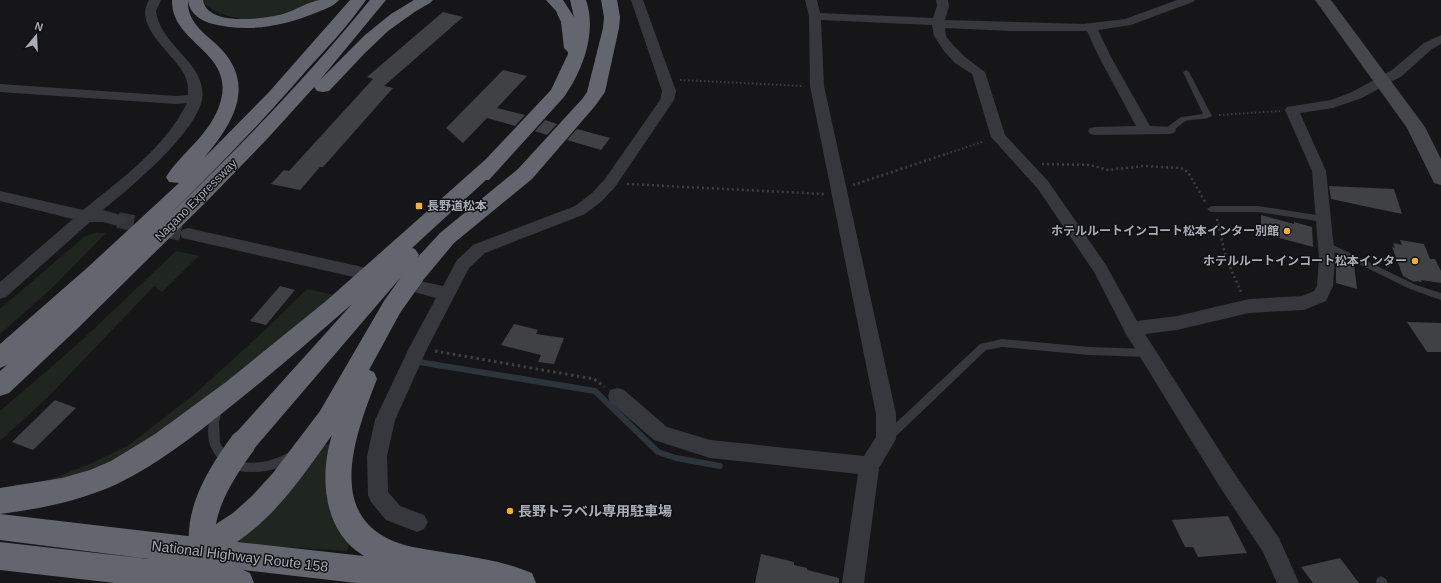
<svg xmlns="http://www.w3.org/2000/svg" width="1441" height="583" viewBox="0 0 1441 583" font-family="Helvetica,'Noto Sans JP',sans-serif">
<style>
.green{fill:#1e261f}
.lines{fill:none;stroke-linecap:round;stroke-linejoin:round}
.stream{stroke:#2c353c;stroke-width:6}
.building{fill:#404145}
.street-tunnel{stroke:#333438;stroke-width:16;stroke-dasharray:16 8;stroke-linecap:butt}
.path-far2{stroke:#3d3f44;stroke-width:2;stroke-dasharray:1.5 2.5;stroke-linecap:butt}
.path-far1{stroke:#3d3f44;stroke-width:2.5;stroke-dasharray:2 3;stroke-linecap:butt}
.path{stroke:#3d3f44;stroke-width:3;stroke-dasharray:2.5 3.5;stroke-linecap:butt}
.lane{fill:#37383d;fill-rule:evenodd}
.street{fill:#37383d;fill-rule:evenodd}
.secondary{fill:#45474d;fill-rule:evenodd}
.highway{fill:#63666e;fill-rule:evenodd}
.highway-bridge{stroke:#63666e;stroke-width:26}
.poi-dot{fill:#f2b134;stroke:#111113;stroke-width:1.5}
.labels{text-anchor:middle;stroke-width:3;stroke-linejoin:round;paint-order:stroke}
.street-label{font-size:12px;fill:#a8adb8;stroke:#111113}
.poi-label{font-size:12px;font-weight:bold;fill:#a8adb8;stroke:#111113;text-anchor:end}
.near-poi-label{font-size:14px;font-weight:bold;fill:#a8adb8;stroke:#111113;text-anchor:start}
.near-street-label{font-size:14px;fill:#a8adb8;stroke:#111113}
</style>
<rect width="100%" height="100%" fill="#161618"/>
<g class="green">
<path d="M201,0H322C309,5 295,12 282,16C256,24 219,20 201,0Z"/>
<polygon points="95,233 106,233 53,287 0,334 0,309 84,237"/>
<polygon points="176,251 199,256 162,292 154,286 48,397 0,441 0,411 79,343"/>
<polygon points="307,289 335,295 198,409 82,479 12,490 15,484 41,483 92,463 129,445 196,393 264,331"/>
<polygon points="321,444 336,445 326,497 338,526 349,544 347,551 228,543"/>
</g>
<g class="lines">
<polyline class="stream" points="419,362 595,391 658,452 676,458 720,466"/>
</g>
<g class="building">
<polygon points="443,12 463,17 384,86 393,88 323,167 320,167 300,190 271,184 284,170 289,171 373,79 367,77"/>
<polygon points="503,70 527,76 497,108 525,115 515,126 487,118 463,143 446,128"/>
<polygon points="545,120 557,124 547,135 535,131"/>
<polygon points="577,129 610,138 601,150 567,140"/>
<polygon points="1329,186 1394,189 1402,214 1331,199"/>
<polygon points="1261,215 1294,224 1294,222 1312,227 1313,247 1261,233"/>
<polygon points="1400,240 1424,244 1430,259 1435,259 1441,271 1441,283 1421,280 1422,282 1416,281 1414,282 1403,276 1392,247 1395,248 1393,243 1402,245"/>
<polygon points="1336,260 1354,264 1357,289 1336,283"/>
<polygon points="280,286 295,290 266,325 250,321"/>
<polygon points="1407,322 1441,323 1441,352 1427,352"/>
<polygon points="514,324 538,330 536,334 564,338 554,364 538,362 541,355 501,345"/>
<polygon points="55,400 76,408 33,450 12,442"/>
<polygon points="1228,516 1247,553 1198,557 1193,547 1185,547 1172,520"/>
<polygon points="761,554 794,562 794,565 807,568 807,570 839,578 839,583 755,583"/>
<polygon points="1340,558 1359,583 1313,583 1301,567"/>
</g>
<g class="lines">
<polyline class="street-tunnel" points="118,220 188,234"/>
<g class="path-far2">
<polyline points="680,80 803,86"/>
<polyline points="1219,115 1280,111"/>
<polyline points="943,155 985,141"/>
</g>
<g class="path-far1">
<polyline points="1042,164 1090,165 1108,170 1144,166 1181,168 1188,172 1205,202"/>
<polyline points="627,184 824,194"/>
<polyline points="853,185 946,154"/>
<polyline points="1217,219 1226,258 1242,294"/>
</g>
<polyline class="path" points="435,351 594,379 605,387"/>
<g class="lane">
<path d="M1186,70L1189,72L1212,116C1205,121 1194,118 1186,121C1179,124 1175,133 1166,132V128L1181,117L1203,114L1183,72Z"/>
<polygon points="1211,206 1258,206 1323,216 1327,219 1323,222 1258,212 1211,212 1207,209"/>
<polygon points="1327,242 1416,285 1441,293 1441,300 1410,289 1324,247 1323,245"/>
<polygon points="1002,339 1089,347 1147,349 1150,350 1152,353 1150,356 1147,357 1089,355 1002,347 986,350 891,441 887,443 883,441 882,438 883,435 980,344"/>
<path d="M218,403L222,404L223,407L219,422L220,443L231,460C248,465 266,463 282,456C286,454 289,452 293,450L297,452L298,455L297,458C277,473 247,476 224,467C220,461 213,453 210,445C206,433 209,415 214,404Z"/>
<polygon points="1381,576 1386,579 1388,583 1376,583 1377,578"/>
</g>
<g class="street">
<path d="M149,0H161L156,11C159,35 181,50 194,69C200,78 204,89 202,100C194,135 130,188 103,210L124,216L126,220L124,224L118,226L103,222H90L6,297L0,299V282L73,219L0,201V191L83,210C121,179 165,148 187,103L176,104L0,92V84L176,96L188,95C188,88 188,83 185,76C175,54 132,27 149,0Z"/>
<polygon points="631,0 643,0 676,91 674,100 615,187 602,201 585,214 485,253 469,268 427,349 395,420 387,456 388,492 400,506 424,515 428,522 424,529 417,532 386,520 371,502 368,495 367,456 375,420 409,348 436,298 414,292 412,287 414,282 420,281 443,286 457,260 473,245 575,206 592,193 605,179 660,100 662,91"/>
<polygon points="805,0 817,0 820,13 933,18 937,6 936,0 948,0 949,6 945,20 1083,24 1125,19 1177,0 1195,0 1193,2 1131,25 1098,30 1111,57 1150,126 1174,127 1176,130 1174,133 1169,134 1095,135 1090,134 1088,131 1090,128 1095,127 1136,126 1099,57 1087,31 1010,31 945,28 946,36 953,45 965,57 985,72 1005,135 1048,181 1106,265 1137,321 1177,316 1249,299 1302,296 1314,291 1317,286 1319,258 1312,171 1285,110 1287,107 1331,100 1352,92 1392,70 1424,43 1441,35 1441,44 1432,49 1402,76 1362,98 1333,108 1300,113 1326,171 1335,258 1333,286 1326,301 1304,310 1249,313 1177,330 1145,334 1232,470 1279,538 1299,583 1277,583 1263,552 1218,484 1126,334 1094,272 1038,189 991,137 972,74 955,63 944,51 934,36 932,25 821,20 824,86 896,414 896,439 879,468 864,583 842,583 858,474 710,458 654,440 610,402 608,396 610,390 617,388 624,390 667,427 710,440 864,456 876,437 876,414 810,86 809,16"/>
<polygon points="188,228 358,266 364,268 366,272 364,276 358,278 182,238 180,234 182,230"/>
</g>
<polygon class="secondary" points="1315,0 1331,0 1425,127 1441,159 1441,185 1434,183 1407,128"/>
<g class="highway">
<path d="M172,0H203C207,27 264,19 283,14C294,11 310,1 320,0C326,0 333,0 339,0C334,6 325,9 318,12C284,26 249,33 213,24C201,21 190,14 188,1C187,20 202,32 215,43C258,82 235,121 204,158L269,92L350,0H366C348,26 326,49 305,72C262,122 216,169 169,215C240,147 308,76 370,0H386L320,80L365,35L391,14L414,0H433L430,3L416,11L388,31L364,54L329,91L323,92L317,91L314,87L316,85L268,138L207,201L77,329L9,393L0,396V371L7,365L0,368V344L87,268L179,183L169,182L166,177C182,152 206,138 218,109C241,52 171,46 172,0Z"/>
<path d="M546,0H563L574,17L570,0H586C597,32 583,70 564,97L489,180H486L412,248L415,249L419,255L417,258L440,233L518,169L583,98L587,92L603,28L604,17L601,0H617L620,17L619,28L605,92L595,106L532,179L454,243L424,279L400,313L369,370L374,372L377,379C353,440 321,527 413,547C453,555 494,557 532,573L536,583H356L243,570L250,573L254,583H115L0,570V542L149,559L0,540V514L196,537L233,513L252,496L273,473L320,411L384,301L401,277L252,451L243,454L234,451L230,443L234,435L352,304C310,341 268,377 225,411C191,438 156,465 117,484C80,501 40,509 0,514V488L62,478L90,470L111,461L155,434L226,382L326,301L486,159L551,90L568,54V52L564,48L561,22L556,11ZM332,435C319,476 323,532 364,556L237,542C278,514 304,474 332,435Z"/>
</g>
<path class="highway-bridge" d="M216,583C213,577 208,571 206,564C191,520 218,477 243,443"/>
</g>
<g class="poi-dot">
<rect x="415" y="202" width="8" height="8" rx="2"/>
<circle cx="1287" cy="231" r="4"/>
<circle cx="1415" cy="261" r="4"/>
<circle cx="510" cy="511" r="4"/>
</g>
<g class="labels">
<g class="street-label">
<text transform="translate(196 200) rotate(-45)" y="4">Nagano Expressway</text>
</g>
<g class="poi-label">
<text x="427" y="210" text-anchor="start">長野道松本</text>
<text x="1279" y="235">ホテルルートインコート松本インター別館</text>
<text x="1407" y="265">ホテルルートインコート松本インター</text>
</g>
<g class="near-poi-label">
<text x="518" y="516">長野トラベル専用駐車場</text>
</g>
<g class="near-street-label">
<text transform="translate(240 556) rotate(7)" y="5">National Highway Route 158</text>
</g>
</g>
<g transform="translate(36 36) rotate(18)" stroke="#111113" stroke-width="3" paint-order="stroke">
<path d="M0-3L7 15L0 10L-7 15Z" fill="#a8adb8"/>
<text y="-6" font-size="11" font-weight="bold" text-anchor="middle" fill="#a8adb8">N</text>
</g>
</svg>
